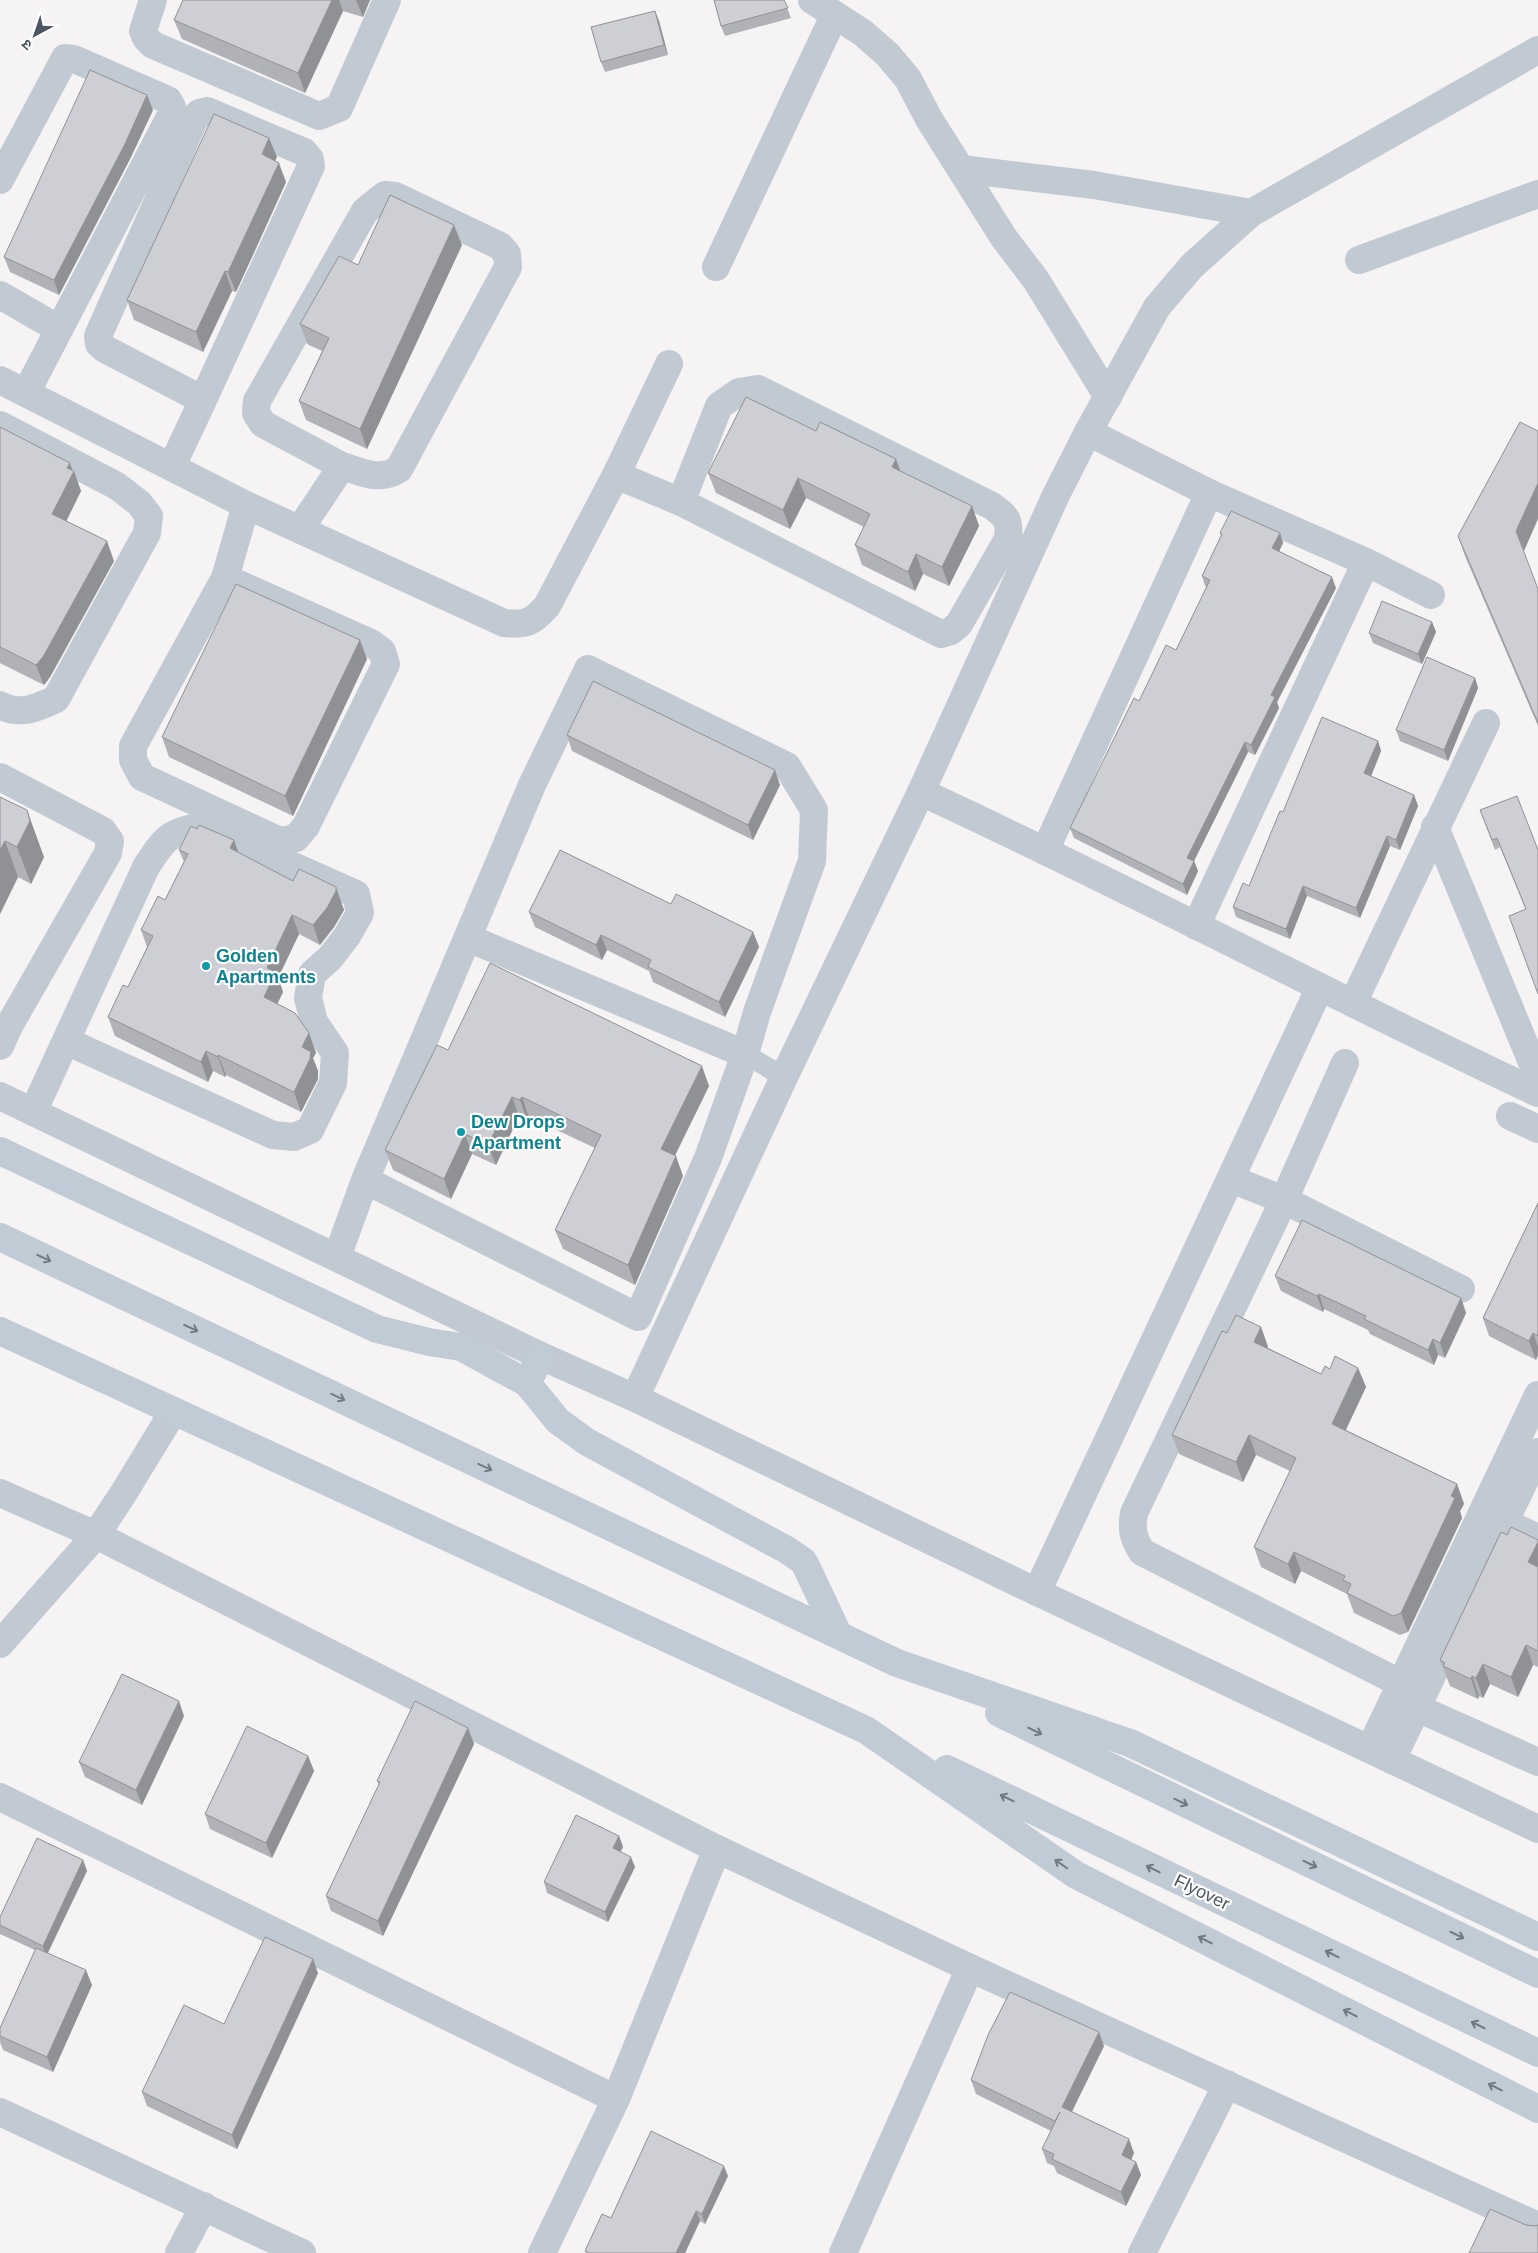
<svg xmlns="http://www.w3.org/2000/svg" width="1538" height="2253" viewBox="0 0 1538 2253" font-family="Helvetica,'Noto Sans Devanagari',sans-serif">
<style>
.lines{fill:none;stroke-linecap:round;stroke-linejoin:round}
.lane{stroke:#c1cad2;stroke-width:20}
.street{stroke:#c1cad2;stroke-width:28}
.secondary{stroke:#c1cbd6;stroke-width:28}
.wall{fill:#b0b2b7}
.shaded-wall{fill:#909195}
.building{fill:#cdcfd5;stroke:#909195}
.oneway{stroke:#6e7984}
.culture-dot{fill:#0f9aa8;stroke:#fff;stroke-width:2}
.labels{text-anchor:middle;stroke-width:4.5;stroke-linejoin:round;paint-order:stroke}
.culture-label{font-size:18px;font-weight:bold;fill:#0d838f;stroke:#fff;text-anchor:start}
.street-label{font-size:18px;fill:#4a5661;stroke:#fff}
</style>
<rect width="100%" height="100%" fill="#f5f3f3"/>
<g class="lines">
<polyline class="lane" points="745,1054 784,1077"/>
<g class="street">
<polyline points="153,0 143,31 146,38 153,45 319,116 339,108 387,0"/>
<polyline points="812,0 863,33 888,55 908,79 929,119 1004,238 1036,280 1108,397"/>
<polyline points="961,169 1094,185 1251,213"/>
<polyline points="0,180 65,58 74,59 168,100 172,107 171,115 26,393"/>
<polyline points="1359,260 1538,194"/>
<polyline points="716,267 834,16"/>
<polyline points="0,295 59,329"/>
<path d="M0,380L246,505L504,623C526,625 532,623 547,606L616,475L669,364"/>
<path d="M0,425L117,486L139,503L149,516L147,533L56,699C37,708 20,716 0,705"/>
<polyline points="1088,432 1209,493 1366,562 1431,595"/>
<polyline points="172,466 203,400 105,349 99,344 98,336 194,120 199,113 207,111 304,152 310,159 311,166 203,400"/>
<path d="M616,475L681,502L941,634L951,631L959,624L1008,539C1010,520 1007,517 992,506L758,389L739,392L719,406L681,502"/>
<path d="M300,529L342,466C363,472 379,482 399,469L508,267L507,254L500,246L395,196L385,195L365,211L257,401L256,413L263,424L342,466"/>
<polyline points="225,578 371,643 382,651 386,664 306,826 296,838 280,841 142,777 133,760 133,746 225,578 246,505"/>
<polyline points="0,777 103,831 110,841 108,853 9,1026 0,1046"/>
<path d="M921,792C1129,888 1331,996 1538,1093"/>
<polyline points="1435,827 1538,1077"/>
<polyline points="1045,851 1209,493"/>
<polyline points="1196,926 1366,562"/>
<polyline points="468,938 745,1054"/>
<polyline points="1353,1003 1486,723"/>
<polyline points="1345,1063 1284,1200 1461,1289"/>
<polyline points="0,1096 541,1356 635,1398 1037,1592 1538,1829"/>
<path d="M33,1112L146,867C164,839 169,831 203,826L356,894L360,913L347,936L330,958L312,974L308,998L314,1022L335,1053L333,1083L310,1130L294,1137L273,1135L66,1041"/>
<polyline points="1510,1116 1538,1129"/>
<path d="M1231,1179L1284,1200L1134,1513C1131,1529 1133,1538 1142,1552L1402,1684"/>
<polyline points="337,1257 365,1180 638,1317 708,1158 745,1054 757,1012 812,861 814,810 787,766 588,669 532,785 365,1180"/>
<polyline points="635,1398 784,1077 921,792 1056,495 1088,432 1157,307 1192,266 1251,213 1538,50"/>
<polyline points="0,1493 96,1535 717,1849 970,1968 1538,2226"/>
<polyline points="1506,1523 1538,1538"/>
<polyline points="1037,1592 1320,987"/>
<polyline points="0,1644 96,1535 123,1494 173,1412"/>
<polyline points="1415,1707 1538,1762"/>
<polyline points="1370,1749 1538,1395"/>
<polyline points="1392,1760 1538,1452"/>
<polyline points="0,1797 616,2099"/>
<polyline points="0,2112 302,2253"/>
<polyline points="179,2253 204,2206"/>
<polyline points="542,2253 616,2099 717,1849"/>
<polyline points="843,2253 970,1968"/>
<polyline points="1142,2253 1227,2084"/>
</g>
<g class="secondary">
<polyline points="0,1151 377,1329 429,1342 461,1347 527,1383 558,1421 587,1442 787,1550 803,1561 807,1568 838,1634"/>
<polyline points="0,1237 897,1663 1130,1743 1538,1937"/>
<polyline points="0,1331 866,1730 1076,1875 1538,2109"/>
<polyline points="527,1383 541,1356"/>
<polyline points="999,1713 1538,1974"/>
<polyline points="947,1769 1538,2053"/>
</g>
</g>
<g class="wall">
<polygon points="183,0 370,0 363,17 343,11 305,93 182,39 174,20"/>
<polygon points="784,0 791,18 725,36 721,26"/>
<polygon points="655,11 659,21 668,55 605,72 601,62"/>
<polygon points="153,110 130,159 59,295 10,272 4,257"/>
<polygon points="277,157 275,161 286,182 236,292 232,291 203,352 134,320 127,300"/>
<polygon points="462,245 367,449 306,420 299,401 322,351 307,344 300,324 358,265"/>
<polygon points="0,427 72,470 81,491 66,521 114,561 50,677 44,685 0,663"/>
<polygon points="816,431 896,459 900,471 972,506 979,526 949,586 923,574 915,591 862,565 855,545 864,527 806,498 790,529 716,493 708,473"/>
<polygon points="1220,533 1280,533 1283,543 1279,551 1336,588 1277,702 1279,708 1255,755 1248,752 1194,861 1198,871 1187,895 1074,838 1070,828 1176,650 1207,587 1205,586 1202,576 1221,536"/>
<polygon points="1458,536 1538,589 1538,726 1465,556"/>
<polygon points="1432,622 1436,632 1422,664 1373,643 1369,633"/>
<polygon points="367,659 293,816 169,757 162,737"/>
<polygon points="1475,678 1478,688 1448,761 1400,741 1396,730"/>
<polygon points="567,735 780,785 753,840 572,751"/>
<polygon points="1378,741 1381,751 1371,776 1414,795 1418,806 1400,850 1390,846 1360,918 1307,896 1290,939 1236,917 1233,907 1249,886 1283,812"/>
<polygon points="0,797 44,857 31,884 18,877 0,914"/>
<polygon points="1480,810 1538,850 1526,910 1500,847 1495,850"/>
<polygon points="179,850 239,853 343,907 344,910 334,927 320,945 299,934 278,978 283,992 277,1004 309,1033 316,1053 313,1058 318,1071 318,1079 301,1112 226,1075 225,1077 213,1071 208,1082 115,1036 108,1017 128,987 147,947 141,930 165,900 184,862"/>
<polygon points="671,904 753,932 759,947 725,1017 653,982 649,971 607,950 602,960 535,927 529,912"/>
<polygon points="448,1050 709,1086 675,1156 683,1176 635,1285 563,1249 555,1230 595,1148 529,1117 527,1120 519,1116 496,1165 472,1154 451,1199 393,1170 385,1150"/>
<polygon points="1538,1203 1538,1355 1536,1360 1489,1336 1483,1318"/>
<polygon points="1275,1276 1461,1298 1466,1313 1445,1358 1438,1355 1434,1365 1370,1334 1368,1330 1324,1309 1323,1312 1281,1291"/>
<polygon points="1261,1327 1268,1347 1268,1348 1321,1374 1330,1369 1358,1368 1366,1387 1346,1430 1457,1484 1464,1504 1460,1511 1462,1518 1408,1632 1400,1635 1354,1613 1347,1594 1301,1571 1295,1584 1261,1567 1254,1547 1290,1471 1256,1455 1243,1482 1179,1454 1172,1435 1227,1333"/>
<polygon points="1507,1535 1538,1540 1538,1667 1533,1665 1518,1697 1490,1684 1483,1698 1479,1696 1478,1699 1450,1686 1440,1660"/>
<polygon points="184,1716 142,1805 85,1777 79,1762"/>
<polygon points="468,1728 474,1744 383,1936 331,1911 326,1896 379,1785 377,1781"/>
<polygon points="308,1756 314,1771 272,1858 210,1829 205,1814"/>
<polygon points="619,1836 623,1847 620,1852 635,1867 608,1922 547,1893 544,1882"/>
<polygon points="83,1860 87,1871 48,1953 92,1985 53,2072 3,2050 0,2042 0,2028 35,1950 0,1934 0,1917"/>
<polygon points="318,1973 237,2149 147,2106 142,2092 224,2024"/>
<polygon points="1104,2046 1072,2112 1134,2153 1131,2160 1136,2162 1141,2175 1126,2206 1057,2173 1054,2166 1047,2163 1042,2149 1051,2131 976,2094 971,2080"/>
<polygon points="728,2176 705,2224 700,2221 685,2253 586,2253 585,2251"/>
</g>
<g class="shaded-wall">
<polygon points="332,0 339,0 343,11 305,93 298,73"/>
<polygon points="356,0 370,0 363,17"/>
<polygon points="655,11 659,21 668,55 664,45"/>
<polygon points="147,95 153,110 130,159 59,295 54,280"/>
<polygon points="269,138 277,157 269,174 262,154"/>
<polygon points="279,163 286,182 236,292 228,272"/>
<polygon points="454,225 462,245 367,449 360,429"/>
<polygon points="225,271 232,291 203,352 196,332"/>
<polygon points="896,459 903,479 892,467"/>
<polygon points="70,463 73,472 74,471 81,491 60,534 52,514 67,468"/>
<polygon points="798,478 806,498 790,529 783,510"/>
<polygon points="1538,483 1538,519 1524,551 1516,531"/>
<polygon points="972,506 979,526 949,586 942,567"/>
<polygon points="1280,533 1283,543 1276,558 1272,548"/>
<polygon points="107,541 114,561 50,677 44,685 36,665"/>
<polygon points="916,554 923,574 915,591 908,572"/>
<polygon points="1332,577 1336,588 1277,702 1279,708 1255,755 1251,745 1271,695"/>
<polygon points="1432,622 1436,632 1422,664 1418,654"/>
<polygon points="360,640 367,659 293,816 285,796"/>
<polygon points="1475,678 1478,688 1448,761 1444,750"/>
<polygon points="1378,741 1381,751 1368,784 1364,773"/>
<polygon points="1245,742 1248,752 1194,861 1198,871 1187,895 1183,884 1187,858"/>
<polygon points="775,770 780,785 753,840 748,825"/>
<polygon points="1414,795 1418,806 1400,850 1396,840"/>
<polygon points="27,810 44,857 31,884 17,847"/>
<polygon points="1387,836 1390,846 1360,918 1356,908"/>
<polygon points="234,840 241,860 230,848"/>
<polygon points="5,841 18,877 0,914 0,850"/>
<polygon points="1303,886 1307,896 1290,939 1286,929"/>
<polygon points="336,887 344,910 334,927 320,945 313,925"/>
<polygon points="292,915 299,934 278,978 283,992 271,1017 264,997 267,968"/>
<polygon points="753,932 759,947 725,1017 719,1002"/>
<polygon points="601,935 607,950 602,960 596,945"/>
<polygon points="309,1033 316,1053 313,1058 318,1071 318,1079 301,1112 294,1092 302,1047"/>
<polygon points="206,1051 213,1071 208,1082 201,1062"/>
<polygon points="218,1055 226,1075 225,1077 218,1057"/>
<polygon points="702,1066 709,1086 668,1169 661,1149"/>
<polygon points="512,1097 519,1116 496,1165 488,1145"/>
<polygon points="522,1097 529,1117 527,1120 520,1100"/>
<polygon points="465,1134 472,1154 451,1199 444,1179"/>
<polygon points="676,1156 683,1176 635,1285 628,1265"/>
<polygon points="1319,1294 1324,1309 1323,1312 1317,1296"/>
<polygon points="1461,1298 1466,1313 1445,1358 1440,1343"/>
<polygon points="1261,1327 1268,1347 1261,1361 1254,1342"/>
<polygon points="1533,1333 1538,1347 1538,1355 1536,1360 1529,1341"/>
<polygon points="1433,1339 1438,1355 1434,1365 1428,1350"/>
<polygon points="1358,1368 1366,1387 1339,1444 1332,1424"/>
<polygon points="1249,1435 1256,1455 1243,1482 1236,1462"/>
<polygon points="1457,1484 1464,1504 1460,1511 1462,1518 1408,1632 1401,1613 1451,1496"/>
<polygon points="1538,1542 1538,1577 1528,1562"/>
<polygon points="1294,1552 1301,1571 1295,1584 1288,1564"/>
<polygon points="1526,1645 1533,1665 1518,1697 1511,1677"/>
<polygon points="1483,1664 1490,1684 1483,1698 1476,1678"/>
<polygon points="1472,1676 1479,1696 1478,1699 1471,1679"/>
<polygon points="179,1701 184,1716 142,1805 136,1790"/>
<polygon points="468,1728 474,1744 383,1936 378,1921"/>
<polygon points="308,1756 314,1771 272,1858 266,1843"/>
<polygon points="619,1836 623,1847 617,1859 613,1848"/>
<polygon points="631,1857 635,1867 608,1922 605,1912"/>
<polygon points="83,1860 87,1871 46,1956 43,1946"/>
<polygon points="313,1959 318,1973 237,2149 232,2135"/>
<polygon points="86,1970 92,1985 53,2072 47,2057"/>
<polygon points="1099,2032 1104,2046 1067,2121 1062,2107"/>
<polygon points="1129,2139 1134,2153 1127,2169 1122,2155"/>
<polygon points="1136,2162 1141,2175 1126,2206 1121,2192"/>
<polygon points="724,2166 728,2176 705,2224 702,2214"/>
<polygon points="696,2211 700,2221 685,2253 676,2253"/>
</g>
<g class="building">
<polygon points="183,0 332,0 298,73 174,20"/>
<polygon points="714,0 784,0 788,8 721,26"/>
<polygon points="655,11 664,45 601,62 591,27"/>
<polygon points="90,70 147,95 125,144 54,280 4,257"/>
<polygon points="214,114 269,138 262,154 279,163 228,272 225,271 196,332 127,300"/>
<polygon points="390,195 454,225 360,429 299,401 329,338 300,324 339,256 358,265"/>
<polygon points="746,397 816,431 820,422 896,459 892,467 972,506 942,567 916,554 908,572 855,545 870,514 798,478 783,510 708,473"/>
<polygon points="1520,422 1538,431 1538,483 1516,531 1538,589 1538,723 1458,536"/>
<polygon points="0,427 70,463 67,468 74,471 52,514 107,541 43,657 36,665 0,647"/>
<polygon points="1231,511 1280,533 1272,548 1332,577 1271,695 1275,697 1251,745 1245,742 1187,858 1194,861 1183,884 1070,828 1134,698 1139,701 1166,645 1176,650 1210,580 1202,576 1222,534 1220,533"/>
<polygon points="236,584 360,640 285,796 162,737"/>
<polygon points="1382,601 1432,622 1418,654 1369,633"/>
<polygon points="1427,657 1475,678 1444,750 1396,730"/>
<polygon points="593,681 775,770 748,825 567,735"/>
<polygon points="1322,717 1378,741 1364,773 1414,795 1396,840 1387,836 1356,908 1303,886 1286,929 1233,907 1243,883 1249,886 1280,811 1283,812"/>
<polygon points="1517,796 1538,850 1538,994 1509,916 1526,909 1497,838 1492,840 1480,810"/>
<polygon points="0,797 27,810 30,821 17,847 5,841 0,850"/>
<polygon points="199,825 234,840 230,848 293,881 299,869 336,887 336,891 327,908 313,925 292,915 267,968 276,972 264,997 295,1013 309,1033 302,1047 311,1052 310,1059 294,1092 218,1055 218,1057 206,1051 201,1062 108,1017 123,985 128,987 153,936 141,930 158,896 165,900 188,854 179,850 191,826 197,829"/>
<polygon points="560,850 671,904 676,894 753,932 719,1002 648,967 651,960 601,935 596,945 529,912"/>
<polygon points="490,963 702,1066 661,1149 676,1156 628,1265 555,1230 601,1135 522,1097 520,1100 512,1097 488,1145 465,1134 444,1179 385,1150 437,1045 448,1050"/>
<polygon points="1538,1203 1538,1336 1533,1333 1529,1341 1483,1318"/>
<polygon points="1302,1220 1461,1298 1440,1343 1433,1339 1428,1350 1364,1319 1366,1316 1319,1294 1317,1296 1275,1276"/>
<polygon points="1236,1315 1261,1327 1254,1342 1321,1374 1325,1366 1330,1369 1335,1356 1358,1368 1332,1424 1457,1484 1451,1496 1455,1498 1401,1613 1393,1616 1347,1593 1351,1584 1343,1580 1345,1576 1294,1552 1288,1564 1254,1547 1296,1458 1249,1435 1236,1462 1172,1435 1222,1331 1227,1333"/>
<polygon points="1511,1527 1538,1540 1538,1542 1528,1562 1538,1567 1538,1651 1526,1645 1511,1677 1483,1664 1476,1678 1472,1676 1471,1679 1443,1666 1445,1663 1440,1660 1501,1532 1507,1535"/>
<polygon points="122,1674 179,1701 136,1790 79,1762"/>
<polygon points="415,1701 468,1728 378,1921 326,1896 380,1782 377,1781"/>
<polygon points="247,1726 308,1756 266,1843 205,1814"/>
<polygon points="576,1815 619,1836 613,1848 631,1857 605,1912 544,1882"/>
<polygon points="37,1838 83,1860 43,1946 0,1925 0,1917"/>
<polygon points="265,1937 313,1959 232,2135 142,2092 184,2005 224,2024"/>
<polygon points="36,1948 86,1970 47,2057 0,2036 0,2028"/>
<polygon points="1010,1992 1099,2032 1062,2107 1129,2139 1122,2155 1136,2162 1121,2192 1052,2159 1054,2154 1042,2149 1060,2112 1055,2121 971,2080 988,2035"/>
<polygon points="651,2131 724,2166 702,2214 696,2211 676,2253 589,2253 585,2251 602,2214 611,2218"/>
<polygon points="1490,2209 1526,2225 1534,2226 1538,2225 1538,2253 1469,2253"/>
</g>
<defs><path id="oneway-shaft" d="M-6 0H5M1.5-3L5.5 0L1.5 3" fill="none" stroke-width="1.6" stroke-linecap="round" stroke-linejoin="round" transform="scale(1.25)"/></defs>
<g class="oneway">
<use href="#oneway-shaft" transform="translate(44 1258) rotate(25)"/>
<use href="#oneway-shaft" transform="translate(191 1328) rotate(25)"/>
<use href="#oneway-shaft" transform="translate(338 1397) rotate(25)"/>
<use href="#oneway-shaft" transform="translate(485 1467) rotate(25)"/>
<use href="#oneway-shaft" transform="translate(1035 1731) rotate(26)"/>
<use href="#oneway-shaft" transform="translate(1007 1798) rotate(-154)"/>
<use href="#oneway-shaft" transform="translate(1181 1802) rotate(26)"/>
<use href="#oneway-shaft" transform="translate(1061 1864) rotate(-145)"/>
<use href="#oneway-shaft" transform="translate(1310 1864) rotate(26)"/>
<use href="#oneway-shaft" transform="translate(1153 1869) rotate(-154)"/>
<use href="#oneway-shaft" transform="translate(1457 1935) rotate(26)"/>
<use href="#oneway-shaft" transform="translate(1205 1940) rotate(-153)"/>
<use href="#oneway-shaft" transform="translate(1332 1954) rotate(-154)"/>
<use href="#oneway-shaft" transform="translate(1350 2013) rotate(-153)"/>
<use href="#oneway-shaft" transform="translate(1478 2025) rotate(-154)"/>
<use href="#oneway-shaft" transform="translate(1495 2087) rotate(-153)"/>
</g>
<g class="culture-dot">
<circle cx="206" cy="966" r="5"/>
<circle cx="461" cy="1132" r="5"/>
</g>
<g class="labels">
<g class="culture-label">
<text x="216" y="962">Golden<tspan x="216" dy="21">Apartments</tspan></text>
<text x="471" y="1128">Dew Drops<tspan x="471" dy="21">Apartment</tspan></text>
</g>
<g class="street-label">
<text transform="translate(1202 1892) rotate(26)" y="6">Flyover</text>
</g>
</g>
<g transform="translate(35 35) rotate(220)" stroke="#ffffff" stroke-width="4" paint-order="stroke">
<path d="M0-4L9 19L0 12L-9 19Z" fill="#4a5661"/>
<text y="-8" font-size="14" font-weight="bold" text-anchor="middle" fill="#4a5661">उ</text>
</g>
</svg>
